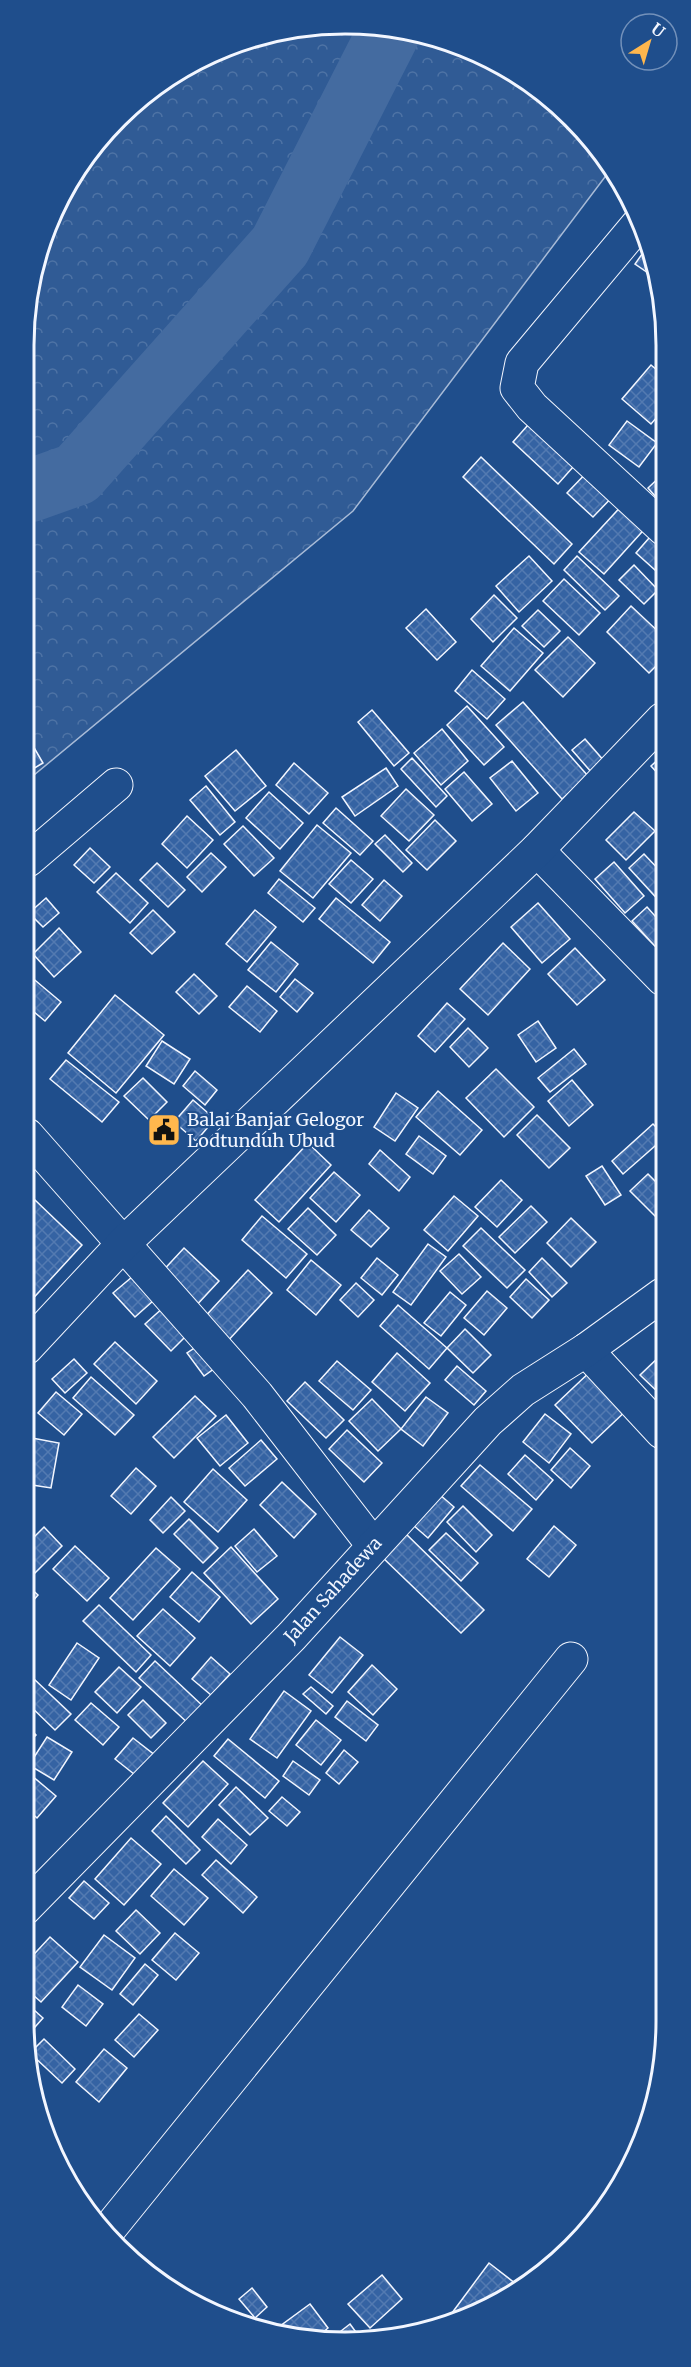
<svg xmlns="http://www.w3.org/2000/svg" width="691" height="2367" viewBox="0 0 691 2367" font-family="Merriweather,serif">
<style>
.forest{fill:url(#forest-crowns);stroke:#a8bbd7;stroke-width:1.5}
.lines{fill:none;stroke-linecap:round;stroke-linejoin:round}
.river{stroke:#446ba0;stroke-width:63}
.building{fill:url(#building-cross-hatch);stroke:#f2f6ff;stroke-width:1.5}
.minor-casing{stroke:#f2f6ff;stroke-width:35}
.minor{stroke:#1f4e8c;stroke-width:33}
.labels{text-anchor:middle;stroke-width:4.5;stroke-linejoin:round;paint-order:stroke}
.poi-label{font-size:18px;fill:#f2f6ff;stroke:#1f4e8c;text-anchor:start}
.street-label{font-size:18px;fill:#f2f6ff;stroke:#1f4e8c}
.rim{fill:none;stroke:#f2f6ff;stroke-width:3}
</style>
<defs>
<pattern id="forest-crowns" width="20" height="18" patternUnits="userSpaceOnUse" patternTransform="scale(1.5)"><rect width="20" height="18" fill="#305b95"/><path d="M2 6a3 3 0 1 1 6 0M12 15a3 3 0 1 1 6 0" fill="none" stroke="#4e73a5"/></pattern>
<pattern id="building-cross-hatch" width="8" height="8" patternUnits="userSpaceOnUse" patternTransform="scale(1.5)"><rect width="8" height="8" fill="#3563a3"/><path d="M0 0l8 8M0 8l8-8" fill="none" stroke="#537ab1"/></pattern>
</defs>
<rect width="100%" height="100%" fill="#1f4e8c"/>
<polygon class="forest" points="282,30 408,30 506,67 587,133 611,169 353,511 28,780 30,283 78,167 167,78"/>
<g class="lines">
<polyline class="river" points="29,491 77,474 280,246 390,30"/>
</g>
<g class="building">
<polygon points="647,247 657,279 635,264"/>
<polygon points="651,365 664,376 664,409 651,424 622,399"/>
<polygon points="535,417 581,458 558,484 513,442"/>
<polygon points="627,421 657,443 639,467 609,445"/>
<polygon points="481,457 572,544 554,564 463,477"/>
<polygon points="592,467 618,491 593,517 567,493"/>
<polygon points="664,473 664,506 648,488"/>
<polygon points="626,501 650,523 604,574 579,552"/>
<polygon points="656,530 664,537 664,578 636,553"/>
<polygon points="529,556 552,581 519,612 496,586"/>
<polygon points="577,556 619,596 605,610 564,570"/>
<polygon points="634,565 658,590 644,604 619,580"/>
<polygon points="564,579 600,613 579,635 543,601"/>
<polygon points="494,595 517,618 493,642 471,619"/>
<polygon points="631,606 664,637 664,658 649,673 607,632"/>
<polygon points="426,609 456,642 437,660 406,628"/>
<polygon points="538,610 560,631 544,647 522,626"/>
<polygon points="514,628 543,653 510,691 481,666"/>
<polygon points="568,637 595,663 563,697 535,670"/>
<polygon points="472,670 505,699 487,719 455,691"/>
<polygon points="523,702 588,776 562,799 496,725"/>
<polygon points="467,706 504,747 484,765 447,725"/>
<polygon points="372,710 409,753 394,766 358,722"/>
<polygon points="442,729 468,761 441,785 414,753"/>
<polygon points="29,739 43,763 28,772"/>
<polygon points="585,739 605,762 592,773 572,750"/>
<polygon points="236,750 266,786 235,811 205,776"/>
<polygon points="663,755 663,779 651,766"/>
<polygon points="412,758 447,796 436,807 401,769"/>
<polygon points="512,761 538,793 516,811 490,778"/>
<polygon points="294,763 328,793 309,814 276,785"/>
<polygon points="386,768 398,786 355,816 342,797"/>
<polygon points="464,772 492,804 472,821 445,789"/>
<polygon points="206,786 235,822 220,835 190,800"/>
<polygon points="406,789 434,815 409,841 381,816"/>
<polygon points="269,792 303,823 280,849 246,818"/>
<polygon points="336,808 373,841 360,855 323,823"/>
<polygon points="634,812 655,831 626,860 606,840"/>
<polygon points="187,816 213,840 187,868 162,844"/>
<polygon points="435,820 456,841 427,870 406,850"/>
<polygon points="317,825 351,853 313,898 280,871"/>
<polygon points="243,826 274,858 254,876 224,844"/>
<polygon points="385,835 412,863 403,872 375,844"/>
<polygon points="90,848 110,867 94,883 74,865"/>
<polygon points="211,853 226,867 202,892 187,877"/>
<polygon points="644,854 663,874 663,905 629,868"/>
<polygon points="351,860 373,879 351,903 329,884"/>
<polygon points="614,862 644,896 625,913 595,879"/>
<polygon points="157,863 185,890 168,907 140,880"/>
<polygon points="116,873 148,903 130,923 97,892"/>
<polygon points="279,879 315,908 303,922 268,893"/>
<polygon points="384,880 402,896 380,921 362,905"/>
<polygon points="46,898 59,913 43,927 29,913"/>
<polygon points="336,898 390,942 373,963 319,919"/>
<polygon points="538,903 570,939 542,963 511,927"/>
<polygon points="647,907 663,925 663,955 632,921"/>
<polygon points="153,910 175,932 152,954 130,933"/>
<polygon points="255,910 276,927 247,962 226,944"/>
<polygon points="59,928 81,952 54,977 33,954"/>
<polygon points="271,942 298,964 276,992 248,970"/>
<polygon points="503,943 530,969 488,1015 460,989"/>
<polygon points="575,948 605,980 577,1005 548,974"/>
<polygon points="194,974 217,996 199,1014 176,992"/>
<polygon points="30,976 61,1002 45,1021 28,1007 28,979"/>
<polygon points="295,979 313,993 297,1012 280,997"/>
<polygon points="247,986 277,1011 260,1032 229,1007"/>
<polygon points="115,995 164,1035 116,1093 68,1053"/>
<polygon points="447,1003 465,1019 435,1052 418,1036"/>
<polygon points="538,1021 556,1048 536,1062 518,1035"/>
<polygon points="468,1028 488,1048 469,1067 450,1047"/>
<polygon points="162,1041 190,1059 174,1084 146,1066"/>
<polygon points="574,1049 586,1064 550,1092 538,1078"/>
<polygon points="66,1060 119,1102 102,1122 50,1079"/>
<polygon points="496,1069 534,1107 504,1137 466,1098"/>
<polygon points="195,1071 217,1090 205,1105 183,1086"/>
<polygon points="143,1078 167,1102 149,1120 124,1096"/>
<polygon points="572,1080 593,1105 569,1126 548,1101"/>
<polygon points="438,1091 482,1130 460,1155 416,1117"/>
<polygon points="396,1093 418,1108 395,1141 374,1127"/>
<polygon points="193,1100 215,1119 196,1141 174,1122"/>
<polygon points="537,1115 570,1148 549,1168 517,1135"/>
<polygon points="653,1124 663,1134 663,1139 623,1174 612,1161"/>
<polygon points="419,1136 446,1156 433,1174 406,1154"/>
<polygon points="308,1143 331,1165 279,1222 255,1200"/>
<polygon points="380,1150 410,1177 399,1191 369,1164"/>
<polygon points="602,1166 621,1195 605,1205 586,1176"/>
<polygon points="334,1172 360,1195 336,1222 310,1198"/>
<polygon points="648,1174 663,1189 663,1210 656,1217 630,1191"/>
<polygon points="501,1180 522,1200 497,1227 475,1207"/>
<polygon points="454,1196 478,1216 448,1251 424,1230"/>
<polygon points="35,1200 82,1245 27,1305 27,1209"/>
<polygon points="531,1206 547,1222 515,1253 499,1237"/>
<polygon points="308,1208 336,1235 317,1255 288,1229"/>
<polygon points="369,1210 389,1228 371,1247 351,1230"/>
<polygon points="262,1216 307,1254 286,1278 242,1240"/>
<polygon points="571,1218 596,1242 571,1267 547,1243"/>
<polygon points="481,1228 525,1270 507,1288 463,1246"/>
<polygon points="428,1244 446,1257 411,1305 393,1292"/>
<polygon points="184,1248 219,1281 194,1308 158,1276"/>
<polygon points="459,1254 481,1277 462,1294 440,1271"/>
<polygon points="377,1258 398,1275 382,1295 361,1278"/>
<polygon points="542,1258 567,1283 552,1297 529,1272"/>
<polygon points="311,1260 341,1285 316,1315 287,1290"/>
<polygon points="248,1270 272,1293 225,1344 201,1321"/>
<polygon points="132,1277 153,1301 135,1317 113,1293"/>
<polygon points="526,1279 549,1300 532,1318 510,1297"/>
<polygon points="356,1283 374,1300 358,1317 340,1300"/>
<polygon points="487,1291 507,1308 484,1335 464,1318"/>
<polygon points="450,1292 466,1305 441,1336 424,1323"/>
<polygon points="398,1305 447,1348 429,1369 380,1326"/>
<polygon points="165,1306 190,1332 171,1351 145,1324"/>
<polygon points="465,1329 491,1355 473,1373 447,1348"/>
<polygon points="115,1342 157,1381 136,1404 94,1364"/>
<polygon points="199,1345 215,1368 204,1376 187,1353"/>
<polygon points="397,1353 430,1383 405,1411 372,1382"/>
<polygon points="662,1354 662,1394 661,1395 640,1375"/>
<polygon points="74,1359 87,1373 65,1393 52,1379"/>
<polygon points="337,1361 371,1390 353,1410 319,1381"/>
<polygon points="457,1366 486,1391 474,1405 445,1380"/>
<polygon points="594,1368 631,1406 592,1443 555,1405"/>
<polygon points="91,1377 134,1415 115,1435 73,1398"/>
<polygon points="305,1382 344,1420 326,1438 287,1401"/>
<polygon points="56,1392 82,1414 64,1435 38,1413"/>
<polygon points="195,1396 216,1416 174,1458 153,1437"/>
<polygon points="426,1397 448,1413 423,1446 401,1429"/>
<polygon points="372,1399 401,1429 378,1451 349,1421"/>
<polygon points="545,1414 571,1434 549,1463 523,1442"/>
<polygon points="226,1415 248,1443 220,1466 197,1438"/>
<polygon points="347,1430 382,1463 364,1482 329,1449"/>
<polygon points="32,1438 59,1443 51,1488 26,1484 26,1471"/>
<polygon points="261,1440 277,1459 245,1486 229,1468"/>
<polygon points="570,1448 590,1466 571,1488 551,1470"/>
<polygon points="525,1455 553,1480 536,1500 508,1474"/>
<polygon points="480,1465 532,1509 513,1531 461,1486"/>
<polygon points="136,1468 156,1486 131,1514 111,1496"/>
<polygon points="213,1469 247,1500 218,1532 184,1502"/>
<polygon points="282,1482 316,1514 294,1538 260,1505"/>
<polygon points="439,1494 454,1507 428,1538 413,1525"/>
<polygon points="171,1497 185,1511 163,1533 150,1520"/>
<polygon points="463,1506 492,1535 476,1552 447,1522"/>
<polygon points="189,1519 218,1548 203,1563 174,1534"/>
<polygon points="554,1526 576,1545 549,1577 527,1559"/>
<polygon points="44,1527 62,1546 35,1573 26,1564 26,1545"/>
<polygon points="254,1529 277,1556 257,1572 235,1546"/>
<polygon points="403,1531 484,1610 461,1633 380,1555"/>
<polygon points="446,1533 478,1563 461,1581 429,1550"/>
<polygon points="75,1546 109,1578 87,1601 53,1569"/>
<polygon points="231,1547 278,1599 251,1624 204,1573"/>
<polygon points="156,1548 180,1569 133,1620 110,1598"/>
<polygon points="192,1572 220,1597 199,1622 170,1597"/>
<polygon points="26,1584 38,1595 25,1610"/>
<polygon points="99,1605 151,1655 136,1672 83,1621"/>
<polygon points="163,1609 195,1638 170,1666 137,1636"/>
<polygon points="340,1637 363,1655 332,1693 309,1675"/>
<polygon points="77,1643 99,1658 71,1700 49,1685"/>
<polygon points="211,1657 230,1674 211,1695 192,1679"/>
<polygon points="155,1661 205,1708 190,1725 139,1678"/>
<polygon points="372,1665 397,1689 373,1715 348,1692"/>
<polygon points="119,1667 141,1687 117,1713 95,1692"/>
<polygon points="34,1679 71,1714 55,1730 25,1701 25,1689"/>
<polygon points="311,1687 333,1706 326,1714 303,1694"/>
<polygon points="284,1691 311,1711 277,1758 250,1739"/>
<polygon points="143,1700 166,1723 151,1738 128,1715"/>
<polygon points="347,1701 378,1725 366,1741 335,1717"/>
<polygon points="91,1703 119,1727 103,1745 75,1720"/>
<polygon points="316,1720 341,1740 321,1765 296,1745"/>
<polygon points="25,1724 36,1735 25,1746"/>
<polygon points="47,1737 72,1752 54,1780 29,1765"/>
<polygon points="133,1738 156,1756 139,1778 115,1759"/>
<polygon points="228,1739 279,1781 265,1798 214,1756"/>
<polygon points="344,1750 358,1762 339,1784 326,1773"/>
<polygon points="203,1761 228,1784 188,1827 163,1803"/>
<polygon points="293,1761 320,1780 309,1795 283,1776"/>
<polygon points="31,1775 56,1796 37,1818 25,1807 25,1782"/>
<polygon points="236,1787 268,1818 250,1835 219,1805"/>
<polygon points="282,1797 300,1812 287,1826 269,1811"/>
<polygon points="166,1816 200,1850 186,1864 152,1831"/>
<polygon points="218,1819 247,1845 231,1864 202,1837"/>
<polygon points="131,1838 161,1864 124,1905 95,1879"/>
<polygon points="216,1860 257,1897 243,1913 202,1875"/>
<polygon points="174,1869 208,1898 184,1925 151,1896"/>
<polygon points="84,1881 109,1903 94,1919 69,1898"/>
<polygon points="136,1910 160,1933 140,1954 116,1931"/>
<polygon points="175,1933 199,1953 176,1980 152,1960"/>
<polygon points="104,1935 135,1958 112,1990 80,1967"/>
<polygon points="50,1937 78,1962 41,2002 24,1987 24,1965"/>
<polygon points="145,1964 158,1975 133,2005 120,1994"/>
<polygon points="78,1985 103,2004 86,2026 62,2007"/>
<polygon points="24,2001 43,2018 27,2036 24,2022"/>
<polygon points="139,2014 158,2030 134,2057 115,2040"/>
<polygon points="44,2039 75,2069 62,2083 30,2053"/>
<polygon points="104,2049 127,2068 99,2102 76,2082"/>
<polygon points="489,2263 520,2287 458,2318 452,2313"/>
<polygon points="382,2275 402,2299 370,2328 348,2304"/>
<polygon points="252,2288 267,2307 255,2318 239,2299"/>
<polygon points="310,2304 328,2328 314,2340 276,2329"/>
<polygon points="350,2324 361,2339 327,2342"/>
</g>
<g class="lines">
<g class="minor-casing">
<g id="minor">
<polyline points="640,222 522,363 517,388 532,407 664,529"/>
<polyline points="537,850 663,979"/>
<polyline points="28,860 116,785"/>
<polyline points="27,1135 257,1395 373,1545"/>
<polyline points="26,1348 124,1243 537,850 663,719"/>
<polyline points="586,1350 662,1432"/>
<polyline points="24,1909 292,1636 488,1421 523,1390 586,1350 662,1295"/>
<polyline points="105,2234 571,1659"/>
</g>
</g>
<use href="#minor" class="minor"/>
</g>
<defs>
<g id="civic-square" transform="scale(1.725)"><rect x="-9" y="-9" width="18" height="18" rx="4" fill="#ffb74d" stroke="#1f4e8c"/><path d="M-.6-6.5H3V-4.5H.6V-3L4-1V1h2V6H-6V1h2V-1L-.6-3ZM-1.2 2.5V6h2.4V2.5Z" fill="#111"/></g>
</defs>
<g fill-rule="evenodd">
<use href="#civic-square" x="164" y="1130"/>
</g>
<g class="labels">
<g class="poi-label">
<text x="187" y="1126">Balai Banjar Gelogor<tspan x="187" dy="21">Lodtunduh Ubud</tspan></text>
</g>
<g class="street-label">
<text transform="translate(333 1590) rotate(-48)" y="6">Jalan Sahadewa</text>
</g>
</g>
<path d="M0 0H691V2367H0ZM345 34H345A311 311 0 0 1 656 345V2021A311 311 0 0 1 345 2332H345A311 311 0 0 1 34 2021V345A311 311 0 0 1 345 34Z" fill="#1f4e8c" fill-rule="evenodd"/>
<path class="rim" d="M345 34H345A311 311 0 0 1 656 345V2021A311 311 0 0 1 345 2332H345A311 311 0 0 1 34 2021V345A311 311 0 0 1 345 34Z"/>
<g transform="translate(649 42) rotate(37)"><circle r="28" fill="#1f4e8c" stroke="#7391ba" stroke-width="1.5"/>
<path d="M0-4.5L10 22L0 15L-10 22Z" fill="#ffb74d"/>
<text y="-9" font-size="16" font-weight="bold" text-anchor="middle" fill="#f2f6ff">U</text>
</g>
</svg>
